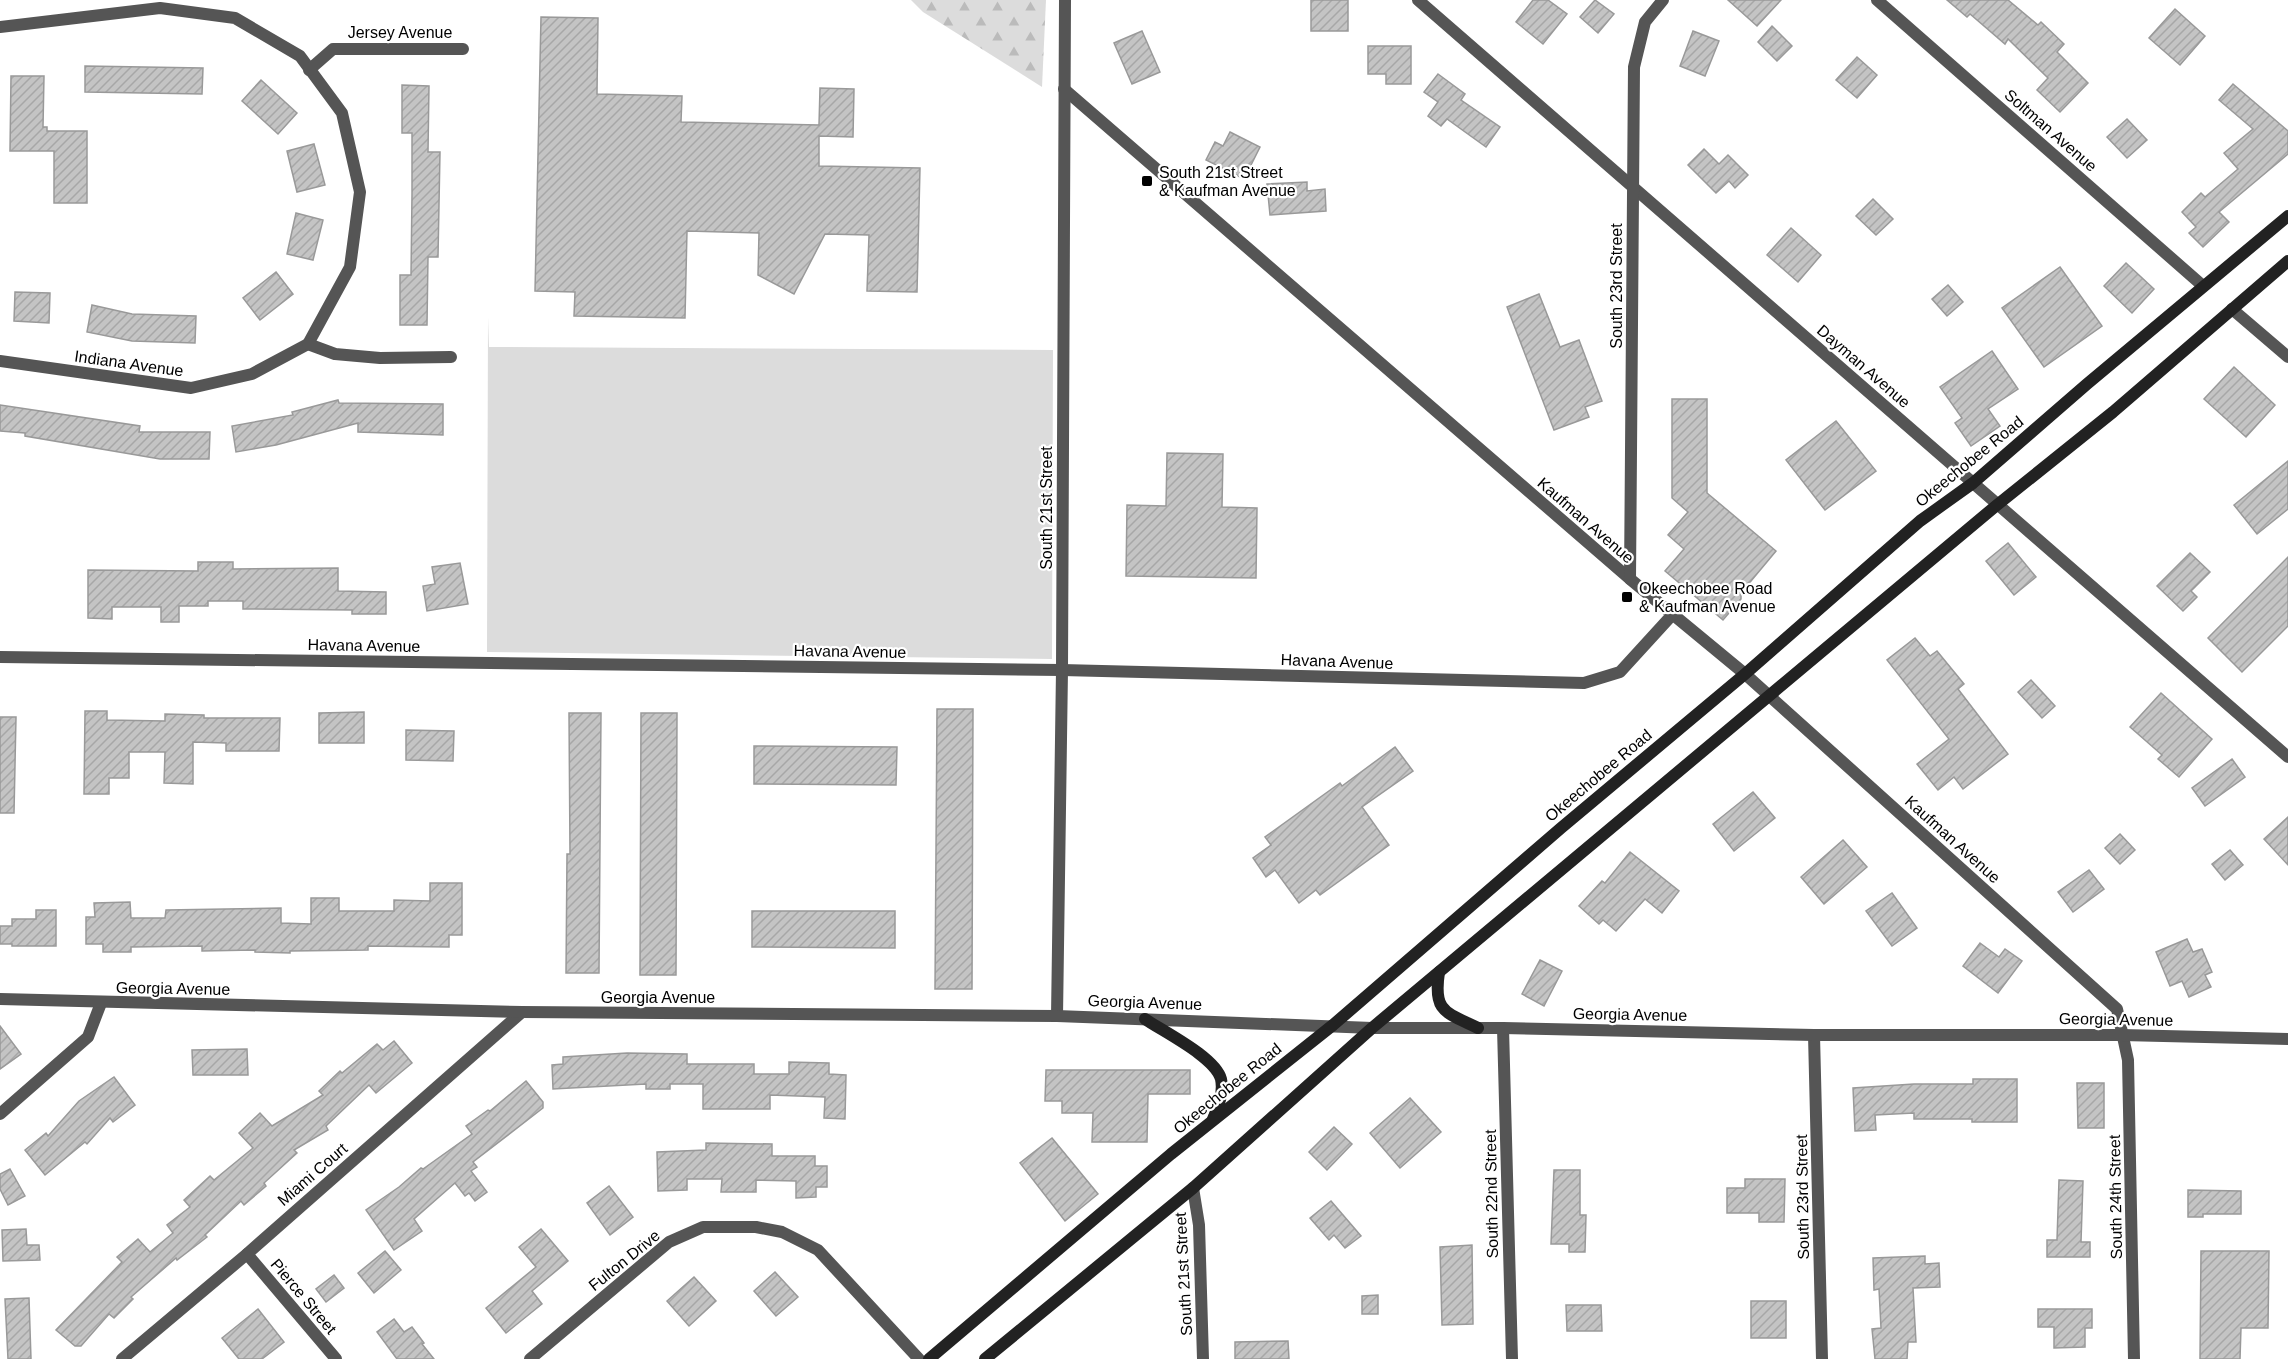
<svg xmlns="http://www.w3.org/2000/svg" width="2288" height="1359" viewBox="0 0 2288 1359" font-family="Helvetica,sans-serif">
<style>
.forest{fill:url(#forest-firs)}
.green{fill:#dcdcdc}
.building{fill:url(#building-hatch);stroke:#999;stroke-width:1.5}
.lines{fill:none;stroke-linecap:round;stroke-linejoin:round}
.minor{stroke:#555;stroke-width:12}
.tertiary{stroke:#555;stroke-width:12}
.secondary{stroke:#222;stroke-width:12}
.poi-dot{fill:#000;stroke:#fff;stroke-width:2}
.labels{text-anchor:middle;stroke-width:4.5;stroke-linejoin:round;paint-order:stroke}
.street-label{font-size:16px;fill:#000;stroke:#fff}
.poi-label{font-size:16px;fill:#000;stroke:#fff;text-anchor:start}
</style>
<defs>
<pattern id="forest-firs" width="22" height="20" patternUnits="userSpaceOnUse" patternTransform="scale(1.5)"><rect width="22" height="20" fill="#dcdcdc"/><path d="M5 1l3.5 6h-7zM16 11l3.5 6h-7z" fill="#bbb"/></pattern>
<pattern id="building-hatch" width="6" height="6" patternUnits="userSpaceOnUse" patternTransform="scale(1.5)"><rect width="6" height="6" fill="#c4c4c4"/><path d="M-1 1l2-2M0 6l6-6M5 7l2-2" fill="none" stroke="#a7a7a7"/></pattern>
</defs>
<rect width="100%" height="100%" fill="#fff"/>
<polygon class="forest" points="911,0 1046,0 1042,87 923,12"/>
<polygon class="green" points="488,317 489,347 1053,350 1052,659 487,652"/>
<g class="building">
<rect x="1311" y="0" width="37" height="31"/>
<polygon points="1533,0 1548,0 1567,14 1543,44 1516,22"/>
<polygon points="1595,0 1614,14 1598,33 1580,17"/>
<polygon points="1728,0 1781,0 1757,26"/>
<polygon points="1947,0 2008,0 2038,25 2041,22 2064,44 2057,52 2088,83 2060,112 2037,90 2048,78 2008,39 2005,44 1970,14 1967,17"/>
<polygon points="2175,9 2205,36 2180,65 2149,38"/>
<polygon points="541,17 598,18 597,94 682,96 681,122 819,125 820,88 854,89 853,137 819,136 819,166 920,168 917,292 867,291 869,235 825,234 794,294 758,275 759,233 687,231 685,318 574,316 575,292 535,291"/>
<polygon points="1772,26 1792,46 1777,61 1758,42"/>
<polygon points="1142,31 1160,72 1132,84 1114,43"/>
<polygon points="1693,31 1719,41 1705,76 1680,66"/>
<polygon points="1368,46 1411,46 1411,84 1386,84 1386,74 1368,74"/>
<polygon points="1857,57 1877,75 1857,98 1836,80"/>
<polygon points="85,66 203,68 202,94 85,92"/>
<polygon points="1438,74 1465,94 1461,100 1500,127 1486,147 1447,119 1441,126 1428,116 1438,102 1424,92"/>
<polygon points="11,76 44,76 43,127 47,127 47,131 87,131 87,203 54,203 54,151 10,151"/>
<polygon points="261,80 297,113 278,134 242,101"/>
<polygon points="2233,84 2288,131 2288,154 2219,212 2229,222 2203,247 2189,233 2196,227 2182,212 2201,193 2205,197 2238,169 2224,153 2253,129 2219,100"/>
<polygon points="402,85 429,86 428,152 440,152 438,257 428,257 427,325 400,325 400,275 411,275 412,194 412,133 402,133"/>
<polygon points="2127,119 2147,140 2127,158 2107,137"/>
<polygon points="1230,132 1260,147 1244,179 1206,160 1215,142 1223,146"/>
<polygon points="314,144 325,185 297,192 287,151"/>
<polygon points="1704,149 1719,164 1728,155 1748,175 1735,188 1729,181 1716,193 1688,165"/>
<polygon points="1307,182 1307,191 1325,189 1326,211 1270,215 1267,184"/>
<polygon points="1873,199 1893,219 1876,235 1856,216"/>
<polygon points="296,213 323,220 313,260 287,254"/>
<polygon points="1791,228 1821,255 1798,282 1767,255"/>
<polygon points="2126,263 2154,289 2132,313 2104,286"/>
<polygon points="2060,267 2102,326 2044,367 2002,308"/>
<polygon points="276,272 293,294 260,320 243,298"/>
<polygon points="1948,285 1963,302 1947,316 1932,299"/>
<polygon points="15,292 50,293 49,323 14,321"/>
<polygon points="1539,294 1560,347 1579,340 1602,401 1585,407 1589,417 1554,430 1507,307"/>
<polygon points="92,305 132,314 196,316 195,343 132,341 87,332"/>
<polygon points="1992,351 2018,389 1988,409 2000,426 1971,446 1955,423 1962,418 1940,387"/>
<polygon points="2234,367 2275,405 2246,437 2204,399"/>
<polygon points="1672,399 1707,399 1707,493 1776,551 1741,593 1741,599 1723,620 1665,571 1684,549 1668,535 1688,512 1672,498"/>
<polygon points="338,400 339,403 443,404 443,435 358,432 358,423 276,445 236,452 232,426 293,415 292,412"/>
<polygon points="0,405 140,426 139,432 210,432 209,459 160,459 25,436 25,433 0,431"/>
<polygon points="1836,421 1876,471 1825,510 1786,460"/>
<polygon points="1167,453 1223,454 1222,507 1257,508 1256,578 1126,576 1127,505 1166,506"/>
<polygon points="2288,461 2288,509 2257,534 2234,505"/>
<polygon points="2008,543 2036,577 2014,595 1986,561"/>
<polygon points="2190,553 2210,572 2191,591 2197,597 2183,611 2157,586"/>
<polygon points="2288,557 2288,626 2242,672 2208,638"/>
<polygon points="198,562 233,562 233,569 338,568 338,591 386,592 386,614 352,614 352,610 243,609 243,601 208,601 208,606 179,606 179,622 161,622 161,607 112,607 112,619 88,618 88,570 198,571"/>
<polygon points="460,563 468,604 427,611 423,586 435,584 432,567"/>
<polygon points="1915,638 1930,656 1937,651 1964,684 1958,689 2008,754 1963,789 1954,777 1938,790 1917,764 1949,739 1887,660"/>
<polygon points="2031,680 2055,706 2042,718 2018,692"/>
<polygon points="2161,693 2212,739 2179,777 2158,759 2162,755 2130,727"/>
<polygon points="937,709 973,709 972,989 935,989"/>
<polygon points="85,711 107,711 107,720 165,721 165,714 204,715 204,718 280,718 279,751 226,751 226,743 193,742 193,784 164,783 165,752 129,752 129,778 109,778 109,794 84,794"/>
<polygon points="364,712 364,743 319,743 319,713"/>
<polygon points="569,713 601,713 599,973 566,973 567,854 570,854"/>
<polygon points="641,713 677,713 676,975 640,975"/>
<polygon points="0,717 16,717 14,813 0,813"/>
<polygon points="406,730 454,731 453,761 406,760"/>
<polygon points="754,746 897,747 896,785 754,784"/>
<polygon points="1395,747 1413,771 1362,807 1389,845 1320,895 1316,890 1299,903 1275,870 1266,877 1253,858 1271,845 1265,837 1340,783 1342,786"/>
<polygon points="2232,759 2245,777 2205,806 2192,788"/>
<polygon points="1753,792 1775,818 1734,851 1713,824"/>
<polygon points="2288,817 2288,865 2264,839"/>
<polygon points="2120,834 2135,850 2120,864 2105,848"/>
<polygon points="1843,840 1867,867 1824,904 1801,877"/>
<polygon points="2230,850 2243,865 2225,880 2212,864"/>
<polygon points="1630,852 1679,891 1662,913 1645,899 1616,931 1603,920 1599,924 1579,906 1602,881 1605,883"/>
<polygon points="2089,870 2104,889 2073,912 2058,892"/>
<polygon points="430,883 462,883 462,935 449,935 449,947 368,946 368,950 290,951 290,953 255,952 255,950 202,951 202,946 131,947 131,952 103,952 103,944 86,944 86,917 95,917 94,903 130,902 131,918 165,918 166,910 281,908 281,923 311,924 311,898 339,898 339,911 394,911 394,900 430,901"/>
<polygon points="1892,893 1917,928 1892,946 1866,911"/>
<polygon points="36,910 56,910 56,946 12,946 12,944 0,944 0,926 12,926 12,919 36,919"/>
<polygon points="752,911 895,911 895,948 752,947"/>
<polygon points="2187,939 2193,952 2202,949 2212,972 2205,975 2211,987 2189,997 2182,981 2170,986 2156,952"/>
<polygon points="1980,943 1999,957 2005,949 2022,961 1998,993 1963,966"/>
<polygon points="1540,960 1562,971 1544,1006 1522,994"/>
<polygon points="0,1026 21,1054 0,1069"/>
<polygon points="394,1041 412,1063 376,1093 369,1085 326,1126 328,1130 294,1150 297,1153 264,1183 266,1186 244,1205 241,1201 205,1235 207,1237 177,1260 176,1258 131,1297 133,1299 114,1318 109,1314 81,1346 75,1346 56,1330 122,1262 117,1257 138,1239 150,1252 173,1233 167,1225 190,1207 184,1200 210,1176 214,1180 253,1148 239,1133 260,1113 272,1126 323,1095 319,1091 340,1071 342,1073 377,1044 383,1050"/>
<polygon points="247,1049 248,1075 193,1075 192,1050"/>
<polygon points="627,1053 687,1054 687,1064 754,1064 754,1074 789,1074 789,1062 829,1063 829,1074 846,1075 845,1119 824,1118 825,1097 770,1095 770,1109 703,1109 703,1084 670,1084 670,1089 646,1089 646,1084 553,1089 552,1065 563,1064 563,1057"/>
<polygon points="1046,1070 1190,1070 1190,1094 1148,1094 1147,1142 1092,1142 1093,1113 1062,1113 1062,1101 1045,1101"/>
<polygon points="114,1077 135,1105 113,1122 110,1118 87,1144 85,1142 45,1175 25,1150 46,1133 48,1136 79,1101"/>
<polygon points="1973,1079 2017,1079 2017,1122 1972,1122 1972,1119 1914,1119 1914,1113 1875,1115 1876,1130 1855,1131 1853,1088 1914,1084 1973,1084"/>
<polygon points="526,1081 543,1102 543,1108 473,1162 477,1167 471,1171 487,1192 475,1201 469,1193 465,1196 455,1183 414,1219 422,1231 394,1250 366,1210 399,1187 421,1168 423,1169 472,1134 466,1126 488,1110 490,1111"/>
<polygon points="2077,1083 2104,1083 2104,1128 2078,1128"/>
<polygon points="1410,1098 1441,1132 1400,1168 1370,1133"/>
<polygon points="1334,1127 1352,1144 1327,1170 1309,1152"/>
<polygon points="1052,1138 1098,1194 1065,1221 1020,1163"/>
<polygon points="706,1143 772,1144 772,1156 815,1156 815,1166 827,1166 827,1187 816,1187 816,1197 796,1198 796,1181 756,1180 756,1192 721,1192 722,1179 687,1179 687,1190 658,1191 657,1152 706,1150"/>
<polygon points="10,1169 25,1196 8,1205 0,1189 0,1174"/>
<polygon points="1554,1170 1580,1170 1580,1215 1586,1215 1585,1252 1569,1252 1569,1244 1551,1244"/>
<polygon points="1745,1179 1785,1179 1784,1222 1759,1222 1759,1213 1727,1213 1727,1188 1745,1188"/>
<polygon points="2059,1180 2083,1181 2081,1242 2090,1242 2090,1257 2047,1257 2047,1240 2057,1240"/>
<polygon points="609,1186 633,1217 610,1235 587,1203"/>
<polygon points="2188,1190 2241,1191 2241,1214 2203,1214 2203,1217 2188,1217"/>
<polygon points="1331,1201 1361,1236 1345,1248 1334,1235 1329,1240 1310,1218"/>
<polygon points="26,1229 27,1245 39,1245 40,1260 3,1261 2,1230"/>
<polygon points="541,1229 568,1261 532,1291 542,1304 506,1333 486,1308 536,1267 519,1247"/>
<polygon points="1472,1245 1473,1324 1442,1325 1440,1247"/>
<polygon points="385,1251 401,1270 374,1293 358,1273"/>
<polygon points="2201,1251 2269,1251 2268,1328 2241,1328 2240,1359 2200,1359"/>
<polygon points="1925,1256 1925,1264 1939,1263 1940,1287 1913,1288 1916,1342 1908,1342 1907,1359 1875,1359 1872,1329 1881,1328 1879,1289 1874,1290 1873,1258"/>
<polygon points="775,1272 798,1297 776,1316 754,1291"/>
<polygon points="334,1275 344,1288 326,1302 316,1289"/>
<polygon points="694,1277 716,1301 689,1326 667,1301"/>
<polygon points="1378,1295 1378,1314 1362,1314 1362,1296"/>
<polygon points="29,1298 31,1359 8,1359 5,1299"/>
<rect x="1751" y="1301" width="35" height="37"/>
<polygon points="1566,1305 1601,1305 1602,1331 1567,1331"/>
<polygon points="258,1309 284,1342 262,1359 239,1359 222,1338"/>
<polygon points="2038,1309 2092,1309 2092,1328 2085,1328 2085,1347 2054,1348 2054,1327 2038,1327"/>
<polygon points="394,1319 404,1332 412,1327 424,1343 422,1344 434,1359 397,1359 377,1332"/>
<polygon points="1288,1341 1289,1359 1235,1359 1235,1342"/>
</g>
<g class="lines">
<g class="minor">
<polyline points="1418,0 2288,757"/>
<polyline points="1877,0 2203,286"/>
<polyline points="0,27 160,8 235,18 300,56 342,113 360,192 350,267 308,344 252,374 191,388 0,361"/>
<polyline points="309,70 333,49 463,49"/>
<polyline points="1064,89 1630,579 1745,674 2117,1009 2128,1060 2134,1359"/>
<polyline points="2232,309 2288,357"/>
<polyline points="308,344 335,354 380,358 451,357"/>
<polyline points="1630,579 1634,67 1645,22 1663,0"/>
<polyline points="0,657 1062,670 1584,683 1620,672 1673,614"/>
<polyline points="1057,1016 1062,670 1065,0"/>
<polyline points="1503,1028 1512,1359"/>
<polyline points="1814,1035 1822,1359"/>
<polyline points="0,1114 88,1037 101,1003"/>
<polyline points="1193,1188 1199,1225 1203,1359"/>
<polyline points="247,1254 336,1359"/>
<polyline points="122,1359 247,1254 522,1012"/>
<polyline points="530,1359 669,1242 703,1227 756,1227 782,1232 818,1250 919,1359"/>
</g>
<polyline class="tertiary" points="0,999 522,1012 1057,1016 1372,1028 1503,1028 1814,1035 2122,1035 2288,1039"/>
<g class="secondary">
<path d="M1439,972C1433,1012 1445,1012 1478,1028"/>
<path d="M1145,1019C1164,1032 1215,1057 1221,1079C1224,1093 1218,1107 1213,1119"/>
<polyline points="929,1359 1171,1154 1333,1025 1561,828 1745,674 1920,521 1973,483 2087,384 2288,216"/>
<polyline points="985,1359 1193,1188 1372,1028 1997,505 2113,412 2288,261"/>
</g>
</g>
<g class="poi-dot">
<rect x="1141" y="175" width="12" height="12" rx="3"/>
<rect x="1621" y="591" width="12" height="12" rx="3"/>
</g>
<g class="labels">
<g class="street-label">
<text x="400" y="38">Jersey Avenue</text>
<text transform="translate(2051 130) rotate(41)" y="6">Soltman Avenue</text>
<text transform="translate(1616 286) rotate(-90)" y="6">South 23rd Street</text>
<text transform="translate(129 363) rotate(8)" y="6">Indiana Avenue</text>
<text transform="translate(1864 366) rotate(41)" y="6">Dayman Avenue</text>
<text transform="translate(1969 461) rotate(-39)" y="6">Okeechobee Road</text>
<text transform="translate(1046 508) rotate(-90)" y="6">South 21st Street</text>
<text transform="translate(1586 520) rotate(41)" y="6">Kaufman Avenue</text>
<text transform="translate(364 645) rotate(1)" y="6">Havana Avenue</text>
<text transform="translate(850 651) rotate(1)" y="6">Havana Avenue</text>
<text transform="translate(1337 661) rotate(2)" y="6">Havana Avenue</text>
<text transform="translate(1598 775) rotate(-40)" y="6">Okeechobee Road</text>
<text transform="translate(1953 839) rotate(42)" y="6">Kaufman Avenue</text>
<text transform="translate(173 988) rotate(1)" y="6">Georgia Avenue</text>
<text x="658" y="1003">Georgia Avenue</text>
<text transform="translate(1145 1002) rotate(2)" y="6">Georgia Avenue</text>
<text transform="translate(1630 1014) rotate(1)" y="6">Georgia Avenue</text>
<text transform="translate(2116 1019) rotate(1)" y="6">Georgia Avenue</text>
<text transform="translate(1227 1088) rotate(-39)" y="6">Okeechobee Road</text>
<text transform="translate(312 1174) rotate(-41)" y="6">Miami Court</text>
<text transform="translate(1491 1194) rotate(-91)" y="6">South 22nd Street</text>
<text transform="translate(1802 1197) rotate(-91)" y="6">South 23rd Street</text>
<text transform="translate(2115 1197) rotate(-91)" y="6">South 24th Street</text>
<text transform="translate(624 1260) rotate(-39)" y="6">Fulton Drive</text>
<text transform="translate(1183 1274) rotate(-93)" y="6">South 21st Street</text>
<text transform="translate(304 1296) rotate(50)" y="6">Pierce Street</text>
</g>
<g class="poi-label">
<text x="1159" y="178">South 21st Street<tspan x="1159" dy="18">&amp; Kaufman Avenue</tspan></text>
<text x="1639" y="594">Okeechobee Road<tspan x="1639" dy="18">&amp; Kaufman Avenue</tspan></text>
</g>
</g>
</svg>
